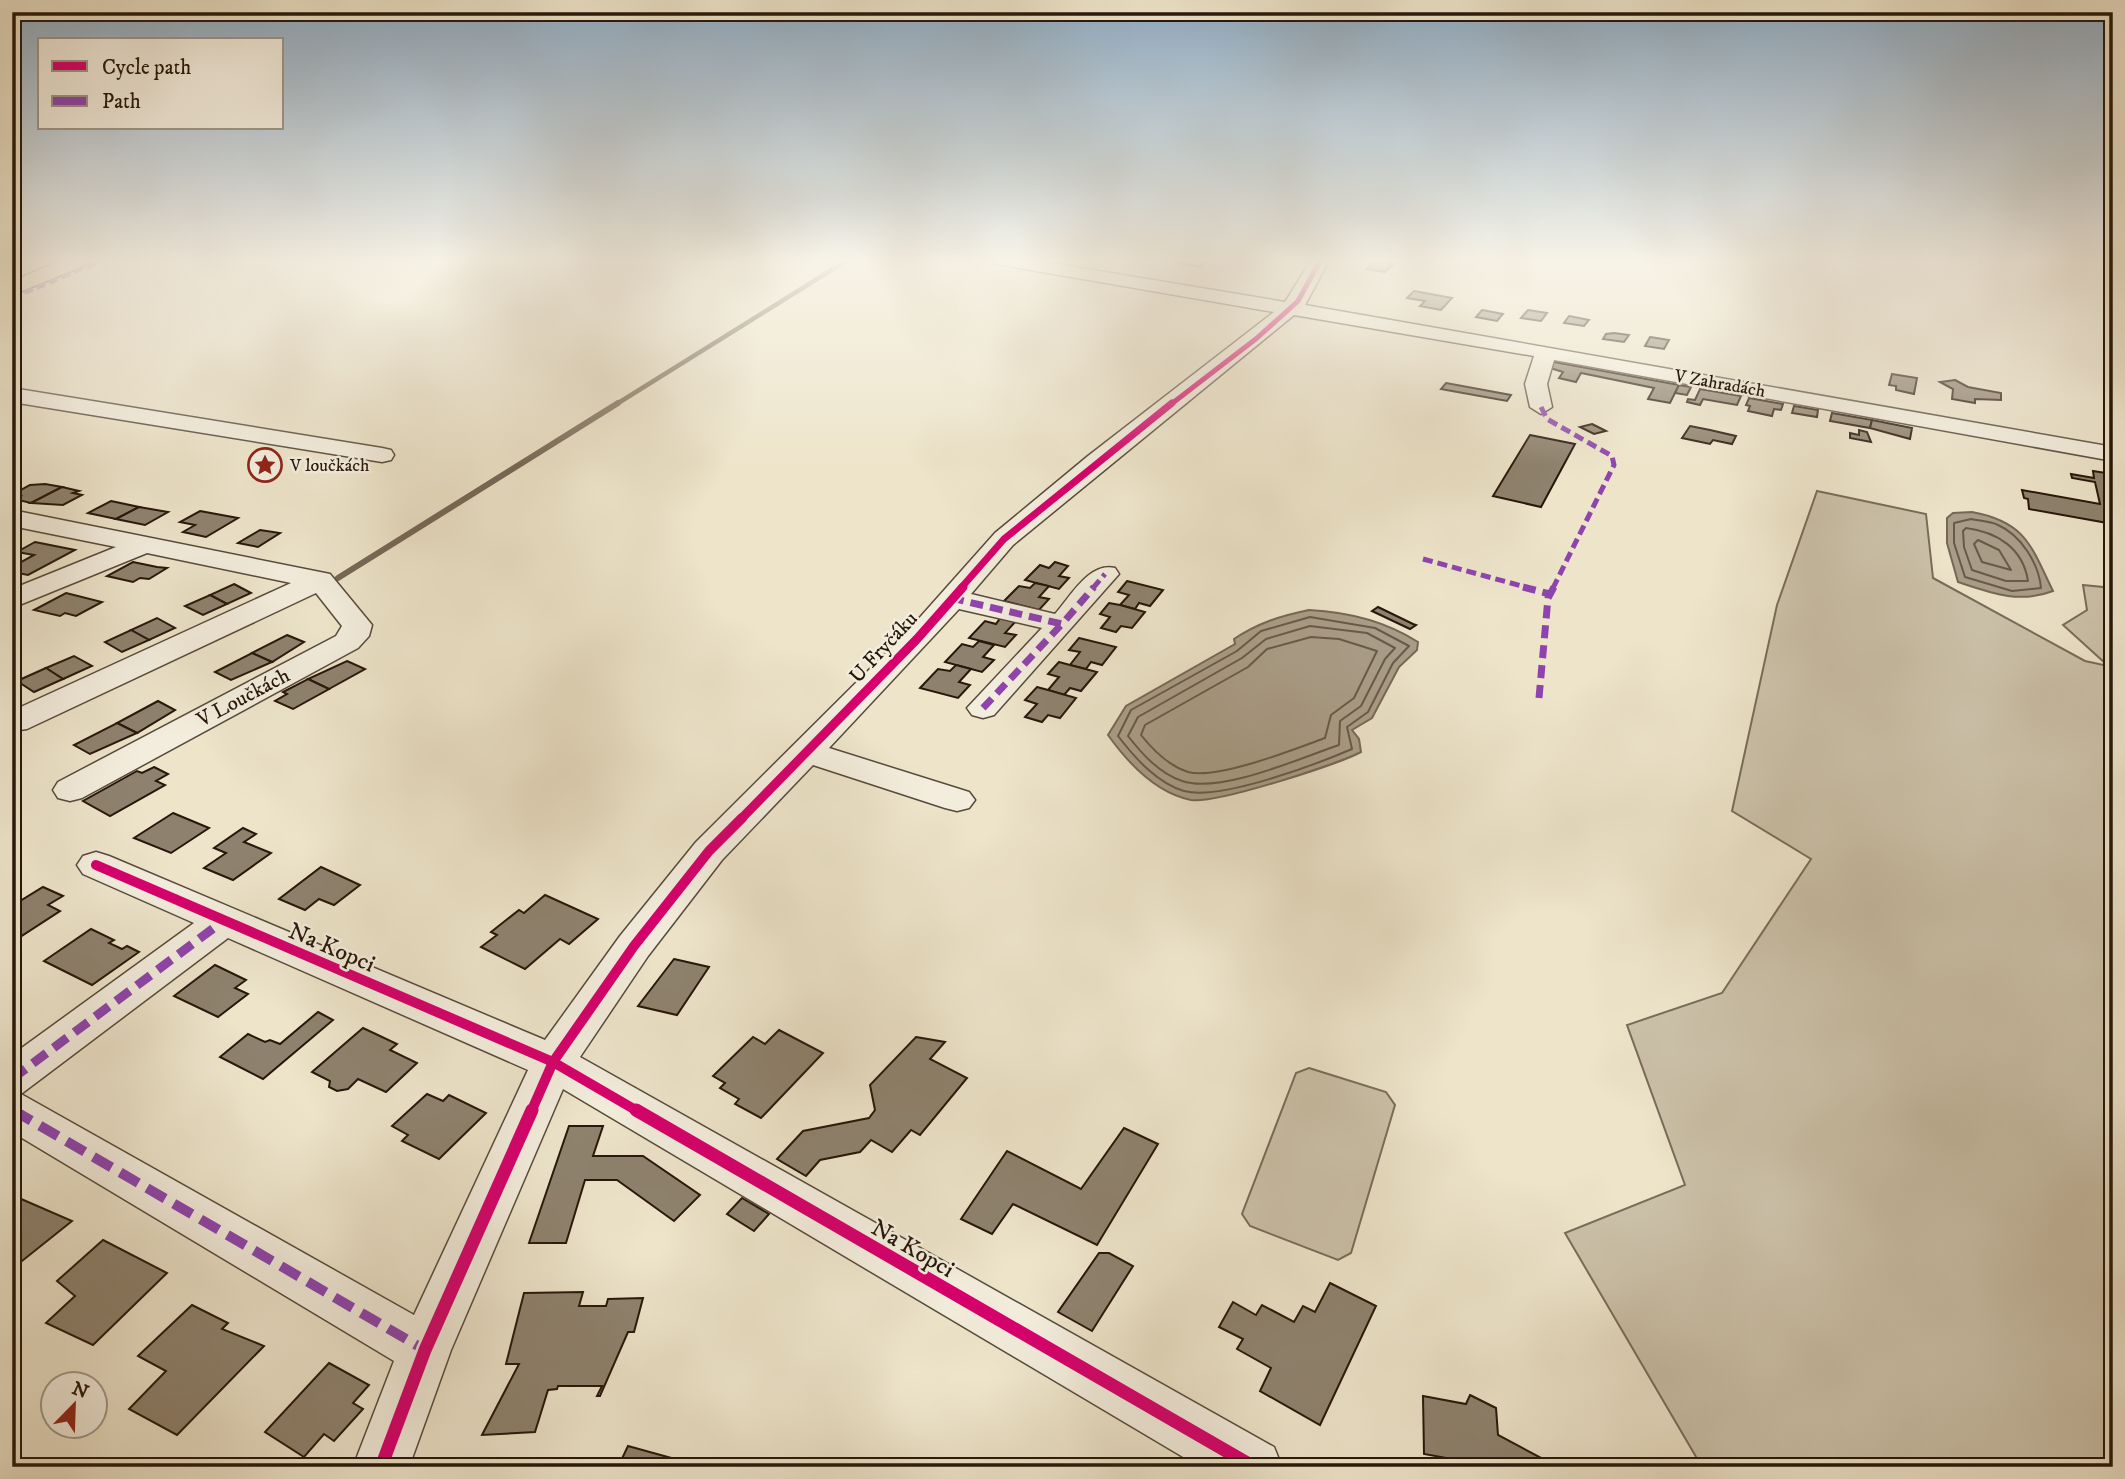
<svg xmlns="http://www.w3.org/2000/svg" width="2125" height="1479" viewBox="0 0 2125 1479" font-family="'IM FELL DW Pica',serif">
<style>
.green{fill:#cbc1a9;stroke:#796c5a;stroke-width:2}
.water{fill:#aa9e89;stroke:#766856;stroke-width:2}
.lines{fill:none;stroke-linecap:round;stroke-linejoin:round}
.shore{stroke:#685a4a;stroke-width:2}
.stream-far1{stroke:#766856;stroke-width:4.5}
.stream{stroke:#766856;stroke-width:6}
.building{fill:#8e826e;stroke:#27170a;stroke-width:2}
.minor-casing{stroke:#584a3a;stroke-width:3}
.major-casing{stroke:#27170a;stroke-width:3}
.minor{fill:#f3eddd;fill-rule:evenodd}
.major{fill:#ede4ca;fill-rule:evenodd}
.quiet-far4{stroke:#8e44ad;stroke-width:4.5;stroke-dasharray:9 4.5;stroke-linecap:butt}
.quiet-far3{stroke:#8e44ad;stroke-width:5;stroke-dasharray:10 5;stroke-linecap:butt}
.quiet-far2{stroke:#8e44ad;stroke-width:7;stroke-dasharray:13 7;stroke-linecap:butt}
.quiet-far1{stroke:#8e44ad;stroke-width:9;stroke-dasharray:17 9;stroke-linecap:butt}
.quiet{stroke:#8e44ad;stroke-width:10;stroke-dasharray:21 10;stroke-linecap:butt}
.cycleway-far4-casing{stroke:#f3eddd;stroke-width:8}
.cycleway-far3-casing{stroke:#f3eddd;stroke-width:10}
.cycleway-far2-casing{stroke:#f3eddd;stroke-width:13}
.cycleway-far1-casing{stroke:#f3eddd;stroke-width:15}
.cycleway-casing{stroke:#f3eddd;stroke-width:18}
.cycleway-far4{stroke:#d6006c;stroke-width:5}
.cycleway-far3{stroke:#d6006c;stroke-width:7}
.cycleway-far2{stroke:#d6006c;stroke-width:9}
.cycleway-far1{stroke:#d6006c;stroke-width:10}
.cycleway{stroke:#d6006c;stroke-width:13}
.labels{text-anchor:middle;stroke-width:5;stroke-linejoin:round;paint-order:stroke}
.far-street-label{font-size:18px;fill:#27170a;stroke:#f3eddd}
.far-poi-label{font-size:18px;fill:#27170a;stroke:#f3eddd;text-anchor:start}
.street-label{font-size:21px;fill:#27170a;stroke:#f3eddd}
.near-street-label{font-size:24px;fill:#27170a;stroke:#f3eddd}
</style>
<rect width="100%" height="100%" fill="#ede4ca"/>
<filter id="stains"><feTurbulence type="fractalNoise" baseFrequency=".00286" numOctaves="4"/><feColorMatrix values="0 0 0 0 .2 0 0 0 0 .09 0 0 0 0 .02 0 0 0 .5 -.17"/></filter>
<radialGradient id="worn" r=".72"><stop offset=".6" stop-color="#630" stop-opacity="0"/><stop offset="1" stop-color="#630" stop-opacity=".3"/></radialGradient>
<g class="green">
<polygon points="1817,491 1926,514 1933,578 2085,661 2113,667 2113,1467 1702,1467 1565,1233 1685,1185 1627,1025 1722,993 1811,859 1732,811 1777,605"/>
<polygon points="2083,585 2113,588 2113,664 2105,663 2063,625 2087,610"/>
<polygon points="1309,1068 1386,1092 1395,1105 1351,1253 1338,1260 1250,1226 1242,1214 1296,1073"/>
</g>
<g class="water">
<path d="M1972,512C2026,522 2031,546 2053,591C2019,604 1991,593 1958,582L1947,543V518L1953,513Z"/>
<path d="M1309,610C1349,612 1385,621 1418,642L1417,650L1399,667L1372,718L1352,730L1359,739L1361,752C1336,765 1216,804 1191,800C1156,793 1128,763 1108,735L1126,706L1235,644L1234,639C1258,623 1280,616 1309,610Z"/>
</g>
<g class="lines">
<g class="shore">
<path d="M1971,519C1980,521 1990,521 1998,525C2021,535 2039,564 2041,588L2012,591L1965,577L1954,543V523Z"/>
<path d="M1966,528C1997,532 2023,548 2028,581H2006L1972,570L1964,547L1963,531Z"/>
<polygon points="1978,540 1999,550 2011,570 1982,562 1974,544"/>
<path d="M1310,617L1375,628L1409,646L1393,663L1368,712L1347,727L1352,749C1317,764 1220,801 1184,791C1157,783 1135,758 1118,736L1131,710L1237,651L1261,631Z"/>
<path d="M1310,626L1367,633L1395,648L1385,659L1361,706L1340,721L1339,745C1300,758 1221,794 1182,781C1159,773 1142,754 1128,736L1138,717L1242,658L1266,639Z"/>
<path d="M1311,637L1339,639L1377,651L1354,698L1331,715L1325,738C1295,749 1217,780 1188,772C1169,766 1153,750 1141,735L1145,725L1248,667L1267,649Z"/>
</g>
<polyline class="stream-far1" points="615,405 849,259"/>
<polyline class="stream" points="338,578 618,403"/>
</g>
<g class="building">
<polygon points="1181,259 1209,259 1200,267 1176,263"/>
<polygon points="1376,261 1394,264 1385,272 1367,269"/>
<polygon points="1414,291 1452,298 1441,310 1420,306 1425,301 1407,298"/>
<polygon points="1482,310 1503,314 1497,321 1476,317"/>
<polygon points="1528,310 1547,313 1541,321 1521,318"/>
<polygon points="1569,316 1589,320 1584,326 1564,323"/>
<polygon points="1614,333 1629,335 1624,342 1603,339 1606,334"/>
<polygon points="1650,337 1669,340 1664,349 1645,346"/>
<polygon points="1554,362 1679,385 1670,403 1648,399 1654,388 1581,373 1576,382 1559,378 1563,372 1550,368"/>
<polygon points="1892,374 1917,378 1914,394 1896,390 1896,386 1889,385"/>
<polygon points="1955,380 1968,387 2001,393 2001,400 1975,399 1975,403 1952,399 1953,389 1940,382"/>
<polygon points="1446,383 1511,395 1507,401 1441,389"/>
<polygon points="1679,385 1691,387 1687,395 1675,393"/>
<polygon points="1700,389 1741,396 1737,405 1703,399 1700,405 1687,402 1688,399 1695,400"/>
<polygon points="1749,398 1783,404 1781,410 1774,409 1772,416 1748,411 1750,406 1746,405"/>
<polygon points="1794,406 1818,410 1817,417 1792,413"/>
<polygon points="1832,413 1872,420 1870,428 1830,421"/>
<polygon points="1872,420 1912,428 1910,439 1870,428"/>
<polygon points="1592,424 1606,431 1594,434 1580,427"/>
<polygon points="1690,426 1710,430 1736,436 1732,444 1713,440 1710,444 1682,438"/>
<polygon points="1859,430 1867,432 1871,442 1850,438 1850,433 1859,435"/>
<polygon points="1530,435 1575,444 1541,507 1493,496"/>
<polygon points="2093,471 2113,474 2113,524 2029,509 2028,499 2024,498 2022,490 2100,504 2095,482 2072,478 2071,474 2094,478"/>
<polygon points="45,484 62,487 31,503 14,499 20,496 12,495 30,485"/>
<polygon points="62,487 79,491 73,493 82,495 63,505 31,503"/>
<polygon points="111,501 139,507 116,519 88,513"/>
<polygon points="139,507 168,512 145,525 116,519"/>
<polygon points="200,511 238,518 206,537 183,532 195,525 180,522"/>
<polygon points="260,530 280,533 258,547 238,543"/>
<polygon points="35,542 75,550 28,575 12,572 12,567 34,555 17,552"/>
<polygon points="133,562 157,567 167,568 149,579 140,578 133,582 107,576"/>
<polygon points="1055,562 1068,566 1059,576 1069,578 1059,589 1025,580 1040,565 1049,568"/>
<polygon points="1127,581 1163,590 1150,606 1139,603 1135,609 1120,605 1129,595 1118,592"/>
<polygon points="1035,583 1049,586 1039,597 1049,599 1039,610 1004,601 1019,586 1030,588"/>
<polygon points="234,584 251,593 227,604 210,595"/>
<polygon points="66,593 102,602 76,616 65,613 60,616 34,610"/>
<polygon points="210,595 227,604 203,615 185,606"/>
<polygon points="1109,603 1120,605 1145,612 1132,628 1121,626 1116,632 1101,628 1110,617 1100,614"/>
<polygon points="1378,607 1413,624 1416,625 1410,629 1372,611"/>
<polygon points="1001,617 1016,621 1005,633 1016,635 1005,647 969,638 985,621 996,624"/>
<polygon points="157,618 175,628 149,640 131,630"/>
<polygon points="131,630 149,640 122,652 105,642"/>
<polygon points="287,635 304,642 272,662 252,653"/>
<polygon points="1079,638 1116,647 1102,665 1091,662 1086,669 1070,665 1080,652 1069,650"/>
<polygon points="979,641 994,645 983,657 994,660 982,672 945,662 962,644 973,647"/>
<polygon points="252,653 272,662 231,680 215,672"/>
<polygon points="74,656 92,666 63,679 46,668"/>
<polygon points="347,661 365,669 329,689 308,679"/>
<polygon points="1059,662 1070,665 1097,672 1081,691 1070,688 1064,695 1048,690 1059,677 1048,674"/>
<polygon points="956,665 971,669 959,682 970,685 958,698 920,688 938,669 950,671"/>
<polygon points="46,668 63,679 34,692 17,681"/>
<polygon points="308,679 329,689 293,709 275,701 287,694 283,692"/>
<polygon points="1037,687 1048,690 1076,698 1060,718 1048,715 1042,722 1025,717 1037,704 1025,700"/>
<polygon points="158,701 175,710 137,733 117,723"/>
<polygon points="117,723 137,733 90,754 74,745"/>
<polygon points="154,767 168,774 156,781 165,785 110,816 83,801 137,771 142,773"/>
<polygon points="173,813 209,828 171,853 134,838"/>
<polygon points="243,828 256,834 244,842 271,853 233,880 204,868 226,853 214,848"/>
<polygon points="321,867 360,885 334,905 319,899 305,910 279,899"/>
<polygon points="43,887 63,896 48,905 60,911 20,937 12,933 12,906"/>
<polygon points="545,895 598,919 569,944 560,939 525,969 481,947 497,935 491,932 519,910 524,913"/>
<polygon points="91,929 114,940 109,943 122,949 127,946 139,952 92,985 44,961"/>
<polygon points="674,959 709,967 677,1015 638,1006"/>
<polygon points="215,965 246,980 235,988 248,994 218,1017 174,996"/>
<polygon points="318,1012 333,1020 263,1079 220,1057 248,1034 265,1042 270,1040 280,1044"/>
<polygon points="363,1028 397,1044 390,1050 417,1063 386,1092 358,1079 348,1089 337,1091 329,1087 330,1081 312,1072"/>
<polygon points="779,1030 823,1053 761,1118 735,1104 739,1099 720,1088 725,1083 713,1076 753,1037 765,1044"/>
<polygon points="916,1037 945,1042 930,1059 967,1078 920,1135 911,1130 892,1152 871,1140 860,1152 820,1160 806,1176 777,1159 803,1131 869,1118 875,1110 870,1085"/>
<polygon points="427,1094 443,1101 449,1095 486,1113 439,1159 402,1141 408,1135 392,1126"/>
<polygon points="569,1126 603,1126 593,1156 643,1156 700,1195 674,1221 617,1180 585,1180 566,1243 529,1243"/>
<polygon points="1124,1128 1158,1144 1097,1245 1013,1204 992,1234 961,1219 1007,1151 1081,1189"/>
<polygon points="12,1195 72,1221 12,1269"/>
<polygon points="742,1198 769,1214 754,1231 727,1214"/>
<polygon points="103,1240 167,1273 93,1345 46,1323 75,1296 57,1281"/>
<polygon points="1099,1253 1109,1253 1133,1266 1092,1331 1058,1312"/>
<polygon points="1330,1283 1376,1306 1320,1425 1260,1391 1271,1368 1237,1349 1243,1339 1219,1327 1233,1302 1256,1315 1262,1305 1294,1322 1303,1306 1315,1312"/>
<polygon points="583,1292 579,1306 606,1306 608,1299 643,1298 634,1332 628,1332 600,1396 597,1396 602,1386 558,1386 557,1389 548,1390 535,1432 482,1435 519,1364 506,1364 524,1293"/>
<polygon points="192,1305 228,1323 222,1329 264,1346 177,1435 129,1409 166,1371 138,1356"/>
<polygon points="329,1363 369,1385 353,1403 363,1409 334,1441 324,1434 304,1457 265,1432"/>
<polygon points="1470,1395 1496,1408 1498,1435 1558,1467 1475,1467 1468,1462 1424,1454 1423,1396 1466,1404"/>
<polygon points="628,1446 704,1467 618,1467"/>
</g>
<g class="lines">
<g class="minor-casing">
<g id="minor">
<path d="M987,259H1027L1285,302L1312,259H1330L1305,305L2113,447V461L1554,360L1547,384L1552,407L1541,414L1530,407L1525,384L1534,356L1294,315L1013,545L971,594L1055,614C1071,596 1089,562 1115,568L1119,574L994,715L983,718L972,715L967,708L1042,628L959,609L829,748L969,792L975,800L969,808L957,811L945,808L813,765L722,860L648,956L580,1057L1274,1447L1282,1467H1200L563,1089L451,1350L409,1467H353L394,1361L12,1132V1055L194,923L83,874L77,865L83,856L96,852L109,856L545,1040L620,936L696,842L906,633L995,533L1088,456L1274,312L996,264ZM228,938L528,1070L414,1315L21,1094Z"/>
<polygon points="12,388 382,448 391,450 394,455 391,460 382,462 12,402"/>
<polygon points="12,510 330,574 372,625 369,636 358,648 82,798 70,801 58,798 53,790 58,782 336,636 342,626 316,593 27,729 12,731 12,711 291,583 147,553 12,608 12,589 116,547 12,526"/>
</g>
</g>
<g class="major-casing">
<polygon id="major" points="66,259 94,259 91,263 12,295 12,281"/>
</g>
<use href="#minor" class="minor"/>
<use href="#major" class="major"/>
<polyline class="quiet-far4" points="12,298 105,259"/>
<g class="quiet-far3">
<polyline points="1541,407 1547,419 1612,456 1614,465 1553,588"/>
<polyline points="1423,559 1529,588"/>
<polyline points="1093,588 1105,574"/>
</g>
<g class="quiet-far2">
<polyline points="1523,587 1550,594"/>
<polyline points="951,598 1062,624 1094,587"/>
<polyline points="1539,698 1548,598 1554,587"/>
<polyline points="983,708 1062,624"/>
</g>
<g class="quiet-far1">
<polyline points="12,1079 223,921"/>
<polyline points="12,1109 16,1112"/>
</g>
<polyline class="quiet" points="13,1110 425,1350"/>
<g class="cycleway-far4-casing">
<polyline id="cycleway-far4" points="1170,405 1257,338 1298,301 1321,259"/>
</g>
<g class="cycleway-far3-casing">
<polyline id="cycleway-far3" points="961,588 1004,539 1172,403"/>
</g>
<g class="cycleway-far2-casing">
<polyline id="cycleway-far2" points="740,820 917,639 963,587"/>
</g>
<g class="cycleway-far1-casing">
<g id="cycleway-far1">
<polyline points="96,865 553,1062 639,1112"/>
<polyline points="531,1112 553,1062 634,946 709,851 742,818"/>
</g>
</g>
<g class="cycleway-casing">
<g id="cycleway">
<polyline points="636,1110 1254,1467"/>
<polyline points="381,1467 425,1350 532,1110"/>
</g>
</g>
<use href="#cycleway-far4" class="cycleway-far4"/>
<use href="#cycleway-far3" class="cycleway-far3"/>
<use href="#cycleway-far2" class="cycleway-far2"/>
<use href="#cycleway-far1" class="cycleway-far1"/>
<use href="#cycleway" class="cycleway"/>
</g>
<linearGradient id="sky" x2="0" y2="1"><stop stop-color="#8fabc2"/><stop offset="0.56" stop-color="#f7f3e7"/><stop offset="1" stop-color="#f7f3e7" stop-opacity="0"/></linearGradient>
<rect width="2125" height="466" fill="url(#sky)"/>
<defs>
<g id="sight-ring" transform="scale(1.75)"><circle r="9.5" fill="#f3eddd" stroke="#8f2418" stroke-width="1.5"/><path d="M0-6L1.8-2.2L6-1.7L2.9 1.2L3.7 5.4L0 3.3L-3.7 5.4L-2.9 1.2L-6-1.7L-1.8-2.2Z" fill="#8f2418"/></g>
</defs>
<g fill-rule="evenodd">
<use href="#sight-ring" x="265" y="465"/>
</g>
<g class="labels">
<g class="far-street-label">
<text transform="translate(1720 383) rotate(10)" y="6">V Zahradách</text>
</g>
<g class="far-poi-label">
<text x="290" y="471">V loučkách</text>
</g>
<g class="street-label">
<text transform="translate(883 647) rotate(-47)" y="7">U Fryčáku</text>
<text transform="translate(243 697) rotate(-28)" y="7">V Loučkách</text>
</g>
<g class="near-street-label">
<text transform="translate(332 947) rotate(23)" y="8">Na Kopci</text>
<text transform="translate(913 1248) rotate(30)" y="8">Na Kopci</text>
</g>
</g>
<rect width="2125" height="1479" fill="none" stroke="#ede4ca" stroke-width="42"/>
<rect x="14" y="14" width="2097" height="1451" fill="none" stroke="#27170a" stroke-width="3.5"/>
<rect x="21" y="21" width="2083" height="1437" fill="none" stroke="#27170a" stroke-width="2"/>
<rect x="38" y="38" width="245" height="91" fill="#f3eddd" stroke="#a19789" stroke-width="2"/>
<rect x="52" y="61" width="35" height="10" fill="#d6006c" stroke="#a19789" stroke-width="2"/>
<text x="102" y="74" font-size="21" fill="#27170a">Cycle path</text>
<rect x="52" y="96" width="35" height="10" fill="#8e44ad" stroke="#a19789" stroke-width="2"/>
<text x="102" y="108" font-size="21" fill="#27170a">Path</text>
<g transform="translate(74 1405) rotate(23)"><circle r="33" fill="#f3eddd" stroke="#a19789" stroke-width="2"/>
<path d="M0-5L12 26L0 18L-12 26Z" fill="#8f2418"/>
<text y="-10" font-size="19" font-weight="bold" text-anchor="middle" fill="#27170a">N</text>
</g>
<rect width="100%" height="100%" filter="url(#stains)"/>
<rect width="100%" height="100%" fill="url(#worn)"/>
</svg>
